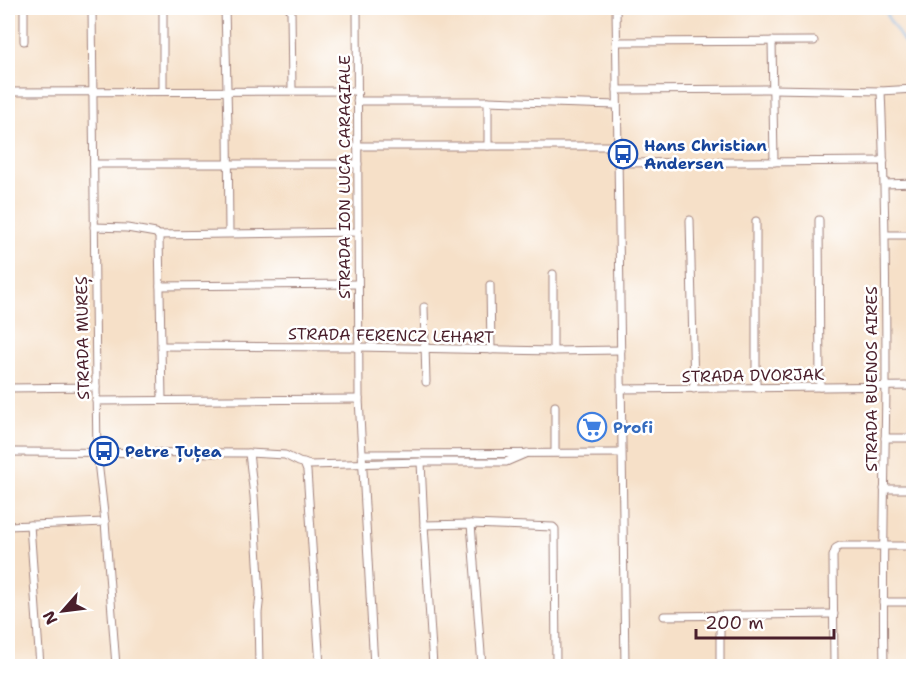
<svg xmlns="http://www.w3.org/2000/svg" width="921" height="674" viewBox="0 0 921 674" font-family="'Shantell Sans',sans-serif">
<style>
.lines{fill:none;stroke-linecap:round;stroke-linejoin:round}
.stream{stroke:#7ab6ec;stroke-width:1.5}
.minor-casing{stroke:#a0807a;stroke-width:9}
.minor{stroke:#fff;stroke-width:7}
.labels{text-anchor:middle;stroke-width:5;stroke-linejoin:round;paint-order:stroke}
.transit-label{font-size:16px;font-weight:bold;fill:#164399;stroke:#fff;text-anchor:start}
.street-label{font-size:16px;fill:#4a1f2b;stroke:#fff}
.shop-label{font-size:16px;font-weight:bold;fill:#366cbe;stroke:#fff;text-anchor:start}
</style>
<rect width="100%" height="100%" fill="#fff"/>
<filter id="ink" filterUnits="userSpaceOnUse"><feTurbulence type="fractalNoise" baseFrequency=".0167" numOctaves="2"/><feDisplacementMap in="SourceGraphic" scale="12" xChannelSelector="R" yChannelSelector="G"/><feConvolveMatrix kernelMatrix="1 2 1 2 8 2 1 2 1" color-interpolation-filters="sRGB"/></filter>
<filter id="wash" filterUnits="userSpaceOnUse"><feTurbulence type="fractalNoise" baseFrequency=".008" numOctaves="4" result="noise"/><feDisplacementMap in="SourceGraphic" scale="24" xChannelSelector="R" yChannelSelector="G"/><feGaussianBlur stdDeviation="1.35" result="paint"/><feColorMatrix in="noise" values="0 0 0 0 0 0 0 0 0 0 0 0 0 0 0 0 0 1.4 0 .05"/><feComposite in="paint" operator="in"/></filter>
<g filter="url(#wash)">
<rect width="100%" height="100%" fill="#f6e0c8"/>
<g class="lines">
<polyline class="stream" points="887,8 887,16 905,44 914,60"/>
</g>
</g>
<g filter="url(#ink)">
<g class="lines">
<g class="minor-casing">
<g id="minor">
<polyline points="24,8 24,41"/>
<polyline points="92,8 96,387 97,453 105,522 116,666"/>
<polyline points="225,8 228,129 229,233"/>
<polyline points="289,8 291,11 292,90"/>
<polyline points="357,8 359,399 374,666"/>
<polyline points="616,8 625,666"/>
<polyline points="772,41 774,162"/>
<polyline points="616,42 814,41"/>
<polyline points="617,90 772,89 881,91 914,89"/>
<polyline points="163,91 163,8"/>
<path d="M881,91C885,188 886,286 886,383C885,478 882,572 884,666"/>
<polyline points="8,92 357,91"/>
<polyline points="357,101 488,101 617,105"/>
<polyline points="488,101 488,146"/>
<polyline points="357,146 617,146"/>
<polyline points="618,163 884,161"/>
<polyline points="94,164 358,164"/>
<polyline points="885,184 914,183"/>
<polyline points="690,220 694,389"/>
<polyline points="819,220 820,387"/>
<polyline points="756,221 756,388"/>
<polyline points="94,227 127,228 156,233 159,237 162,400"/>
<polyline points="158,235 358,232"/>
<polyline points="886,235 914,235"/>
<polyline points="553,274 553,351"/>
<polyline points="490,285 491,350"/>
<polyline points="160,286 358,284"/>
<polyline points="424,307 426,382"/>
<polyline points="161,346 358,347 553,351 621,350"/>
<polyline points="8,388 96,387"/>
<polyline points="621,389 914,386"/>
<polyline points="96,401 359,399"/>
<polyline points="555,406 555,452"/>
<polyline points="885,438 914,438"/>
<polyline points="8,452 249,453 285,455 299,462 310,465 421,462 506,462 527,453"/>
<polyline points="249,453 254,496 260,595 258,613 259,666"/>
<polyline points="362,454 621,453"/>
<polyline points="421,462 424,525 433,666"/>
<polyline points="304,463 307,471 320,666"/>
<polyline points="884,489 914,489"/>
<polyline points="471,524 482,666"/>
<polyline points="30,525 40,666"/>
<polyline points="424,525 471,524 553,527 555,529 556,666"/>
<polyline points="8,526 105,522"/>
<polyline points="883,602 914,602"/>
<polyline points="664,616 834,614"/>
<polyline points="720,666 720,615"/>
<polyline points="834,666 833,556 836,548 840,546 914,546"/>
</g>
</g>
<use href="#minor" class="minor"/>
</g>
</g>
<defs>
<g id="bus-ring" transform="scale(1.5)"><circle r="9.5" fill="#fff" stroke="#1a4fb4" stroke-width="1.5"/><path d="M-5-6H5V4H4V6H2V4H-2V6H-4V4H-5ZM-3.5-4V0h7V-4ZM-3.5 1.2v1.5H-2V1.2ZM2 1.2v1.5H3.5V1.2Z" fill="#1a4fb4"/></g>
<g id="supermarket-ring" transform="scale(1.5)"><circle r="9.5" fill="#fff" stroke="#3f7fe0" stroke-width="1.5"/><path d="M-6-5.5h2.5l.6 2H6L4.5 2H-2.5L-4.4-4H-6ZM-1.5 3.2a1.3 1.3 0 1 0 .1 0ZM3 3.2a1.3 1.3 0 1 0 .1 0Z" fill="#3f7fe0"/></g>
</defs>
<g fill-rule="evenodd">
<use href="#bus-ring" x="623" y="154"/>
<use href="#supermarket-ring" x="592" y="427"/>
<use href="#bus-ring" x="104" y="451"/>
</g>
<g class="labels">
<g class="transit-label">
<text x="644" y="151">Hans Christian<tspan x="644" dy="18">Andersen</tspan></text>
<text x="125" y="457">Petre Țuțea</text>
</g>
<g class="street-label">
<text transform="translate(344 177) rotate(-90)" y="6">STRADA ION LUCA CARAGIALE</text>
<text transform="translate(391 335) rotate(1)" y="6">STRADA FERENCZ LEHART</text>
<text transform="translate(82 338) rotate(-91)" y="6">STRADA MUREȘ</text>
<text transform="translate(753 375) rotate(-1)" y="6">STRADA DVORJAK</text>
<text transform="translate(871 379) rotate(-90)" y="6">STRADA BUENOS AIRES</text>
</g>
<g class="shop-label">
<text x="613" y="433">Profi</text>
</g>
</g>
<rect width="921" height="674" fill="none" stroke="#fff" stroke-width="30"/>
<g transform="translate(63 611) rotate(242)" stroke="#ffffff" stroke-width="4.5" paint-order="stroke">
<path d="M0-4.5L10 22L0 15L-10 22Z" fill="#4a1f2b"/>
<text y="-9" font-size="16" font-weight="bold" text-anchor="middle" fill="#4a1f2b">N</text>
</g>
<path d="M696 629v9h138v-9" fill="none" stroke="#4a1f2b" stroke-width="3"/>
<text x="705" y="629" font-size="18" fill="#4a1f2b" stroke="#ffffff" stroke-width="4.5" paint-order="stroke">200 m</text>
</svg>
